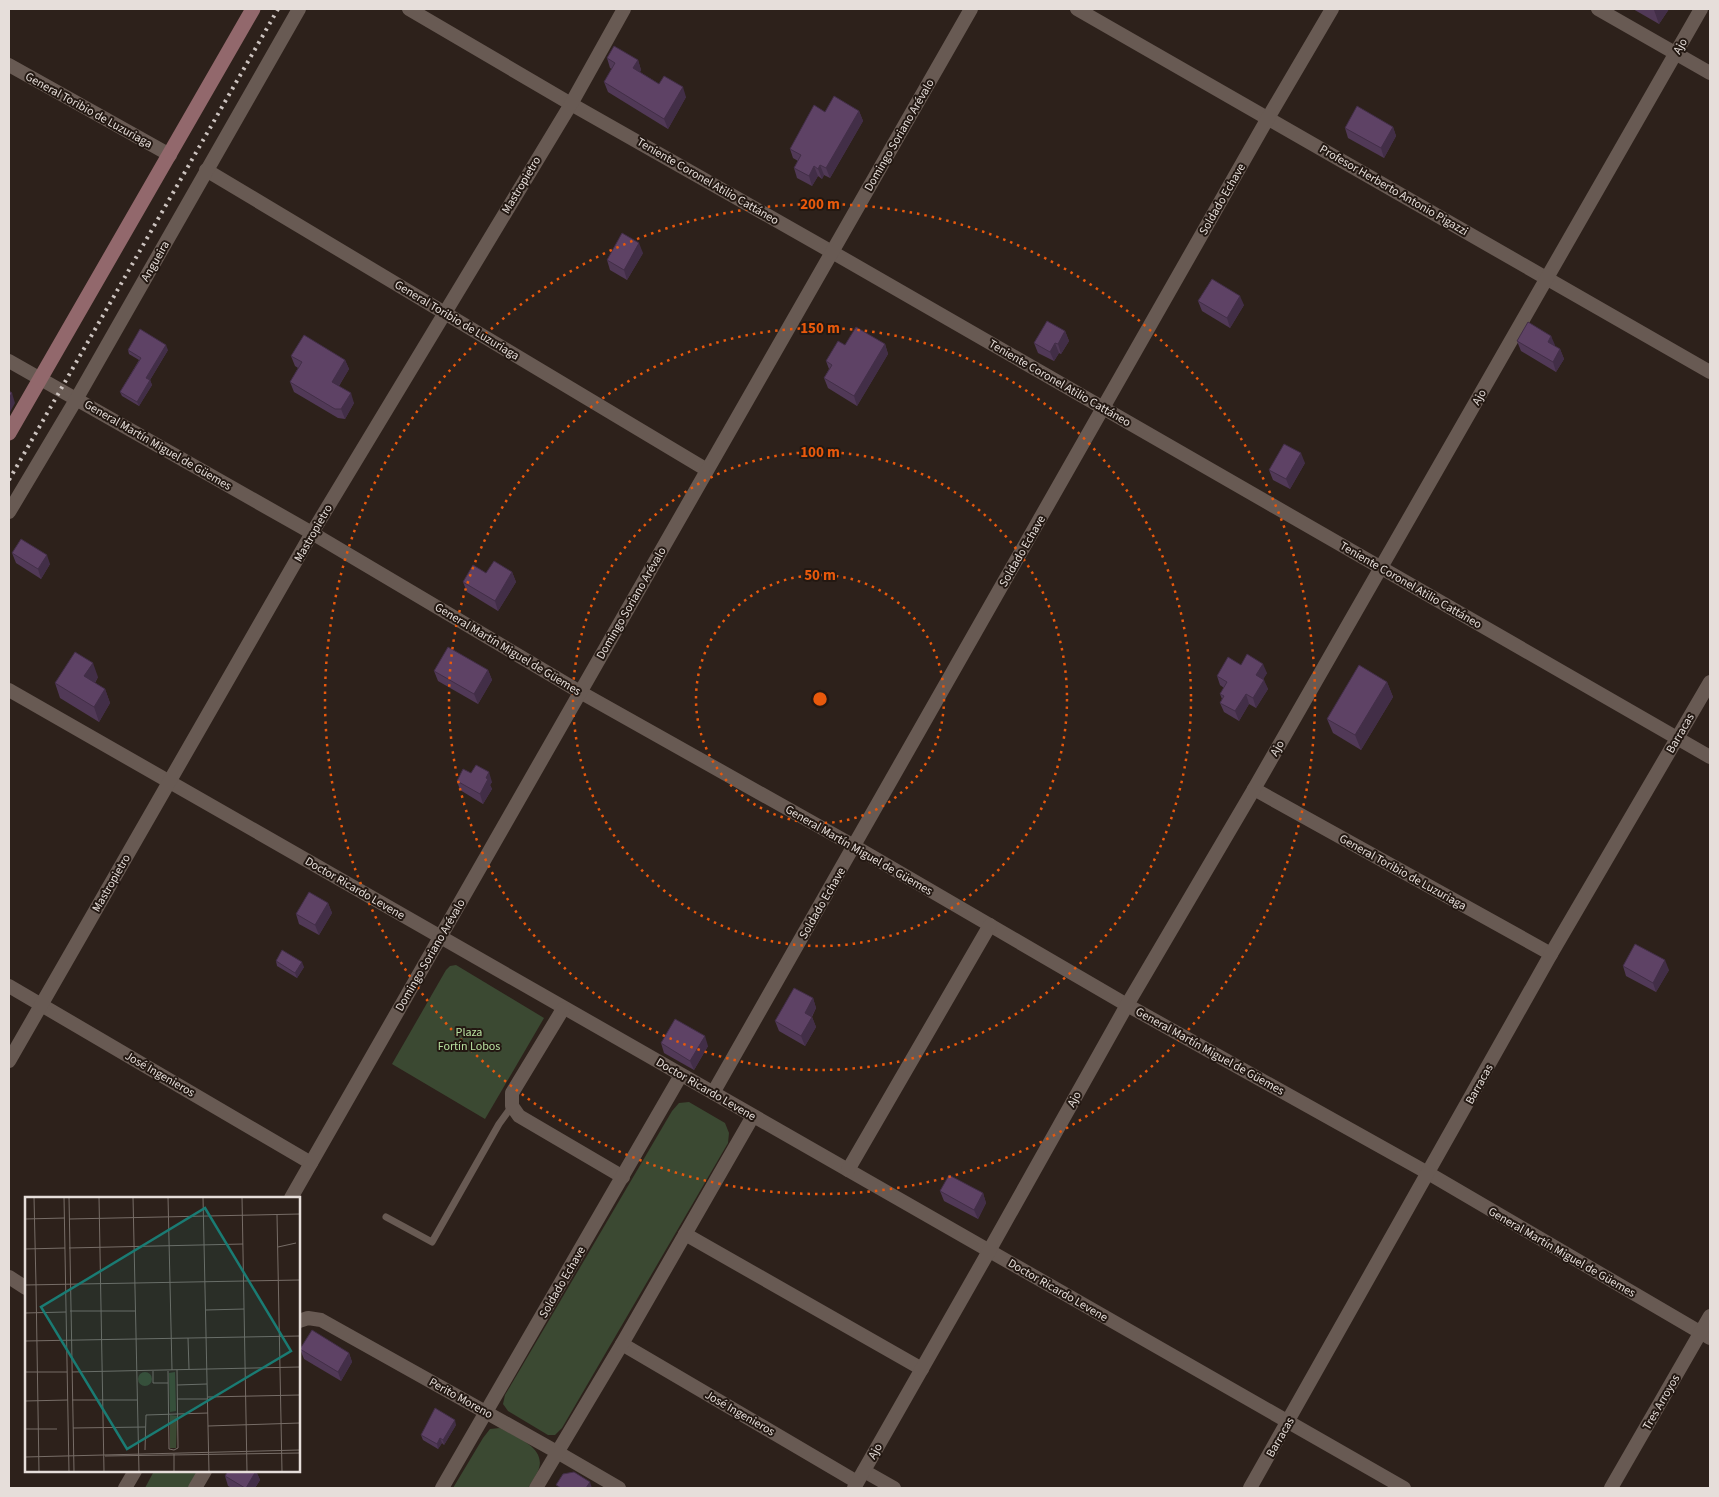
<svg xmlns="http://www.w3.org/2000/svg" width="1719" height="1497" viewBox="0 0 1719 1497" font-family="'Source Sans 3',sans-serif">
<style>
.green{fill:#3b4932}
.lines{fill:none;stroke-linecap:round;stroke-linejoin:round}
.lane{stroke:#685a53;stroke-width:7}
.street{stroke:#685a53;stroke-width:14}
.secondary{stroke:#92686c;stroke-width:15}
.rail{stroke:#cdc4c0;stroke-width:4;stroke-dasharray:2.5 5;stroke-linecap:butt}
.wall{fill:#513957}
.shaded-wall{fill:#422e47}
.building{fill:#5e4265;stroke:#422e47}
.ring{fill:none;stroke:#e8590c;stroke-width:2.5;stroke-dasharray:2.5 5}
.labels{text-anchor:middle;stroke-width:4;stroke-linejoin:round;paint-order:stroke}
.street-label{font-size:12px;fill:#e6deda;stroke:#231812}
.park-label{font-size:12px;fill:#b8e1a0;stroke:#231812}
.inset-road{fill:none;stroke:#776d67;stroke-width:1}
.view{fill:#1a7b73;fill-opacity:0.15;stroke:#1a7b73;stroke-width:2.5}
.inset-edge{fill:none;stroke:#e6deda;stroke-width:2.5}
.centre{fill:#e8590c;stroke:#231812;stroke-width:2.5}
.ring-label{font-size:15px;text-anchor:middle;font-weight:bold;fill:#e8590c;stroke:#231812;stroke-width:4;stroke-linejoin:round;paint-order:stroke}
</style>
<rect width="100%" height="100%" fill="#2d211b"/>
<g class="green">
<polygon points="456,965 544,1018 485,1119 392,1064 446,970 450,966"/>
<polygon points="689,1102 725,1123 729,1133 728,1143 562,1428 555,1435 548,1435 508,1411 503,1404 505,1395 672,1111 679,1103"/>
<path d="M500,1428C516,1437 548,1448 538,1471C535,1477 531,1483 528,1488H453L483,1438L490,1429Z"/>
<polygon points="154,1471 198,1471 188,1488 145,1488"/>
</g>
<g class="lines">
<polyline class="lane" points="386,1217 432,1242 499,1124 512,1106"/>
<g class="street">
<polyline points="409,9 571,104 832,252 1710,757"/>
<polyline points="1077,9 1710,372"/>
<polyline points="1598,9 1710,73"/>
<polyline points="9,65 170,155"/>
<polyline points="206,170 707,470"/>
<polyline points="9,361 312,533 580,692 854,846 1127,1005 1428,1173 1710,1338"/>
<polyline points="9,512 77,398 299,9"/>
<polyline points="9,690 1404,1488"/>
<polyline points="1254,789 1551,954"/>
<polyline points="9,986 311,1163"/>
<polyline points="563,1009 512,1093 512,1106 519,1116 623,1177"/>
<polyline points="9,1061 312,533 571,104 624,9"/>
<polyline points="713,1093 1268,118 1332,9"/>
<polyline points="848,1170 990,925"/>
<polyline points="291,1198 971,9"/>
<polyline points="685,1234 922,1369"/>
<polyline points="9,1277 26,1288"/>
<polyline points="299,1321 308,1318 321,1320 557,1452 619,1488"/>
<polyline points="622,1344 857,1482"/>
<polyline points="864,1471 894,1488"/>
<polyline points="125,1488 135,1471"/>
<polyline points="195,1488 205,1471"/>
<polyline points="442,1488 681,1075"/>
<polyline points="536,1488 622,1344 753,1116"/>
<polyline points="854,1488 989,1251 1127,1005 1254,789 1701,9"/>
<polyline points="1250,1488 1551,954 1710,682"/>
<polyline points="1611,1488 1710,1316"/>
</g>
<polyline class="secondary" points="9,433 253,9"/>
<polyline class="rail" points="9,480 278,9"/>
</g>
<g class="wall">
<polygon points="1633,9 1669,9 1659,24"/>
<polygon points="607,58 638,60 641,70 640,72 659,84 686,97 668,129 608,92 604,82 612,69 610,68"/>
<polygon points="859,111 863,121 830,178 824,175 822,179 818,176 812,186 797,178 794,168 798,161 793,158 790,149 825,112"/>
<polygon points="1393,127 1396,136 1384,158 1348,138 1345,128"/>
<polygon points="643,253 627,280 610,270 607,260"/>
<polygon points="1198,301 1244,305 1230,328 1202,311"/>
<polygon points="1065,331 1069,341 1061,354 1059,353 1054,361 1038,353 1034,343"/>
<polygon points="1551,336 1554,346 1560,349 1564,359 1556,372 1521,351 1517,341"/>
<polygon points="885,344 888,354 857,406 828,388 824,378 829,369 826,361 845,345"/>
<polygon points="128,350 168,350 150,380 152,385 139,406 122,396 120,392 139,360 129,354"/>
<polygon points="291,356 345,360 349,369 339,386 354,403 345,419 338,418 294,392 290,382 298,368 295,366"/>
<polygon points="1305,463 1290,489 1273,480 1269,470"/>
<polygon points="12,553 50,564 41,579 16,563"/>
<polygon points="512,572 516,582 498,611 467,592 463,582 486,573"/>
<polygon points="1241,665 1267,673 1263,679 1268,689 1256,708 1249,704 1239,721 1224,712 1220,703 1222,699 1220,694 1224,688 1220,685 1217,676"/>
<polygon points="488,670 492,680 478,704 438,681 434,671"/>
<polygon points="98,677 95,683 105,689 110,703 99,722 60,698 55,683"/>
<polygon points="1387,682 1393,697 1361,750 1333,733 1327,719"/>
<polygon points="471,773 492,782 490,785 492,789 483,804 460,790 457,781"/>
<polygon points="328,903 332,913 319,935 299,924 296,914"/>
<polygon points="276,961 304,967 297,978 277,966"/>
<polygon points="1623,966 1669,970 1656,992 1626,976"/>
<polygon points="813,998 816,1008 812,1017 816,1027 805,1046 779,1031 775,1021"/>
<polygon points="661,1043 708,1046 694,1070 664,1053"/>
<polygon points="940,1191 983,1193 986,1203 978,1219 944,1201"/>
<polygon points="300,1349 349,1353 352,1362 341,1381 304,1359"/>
<polygon points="456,1425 444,1445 442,1443 438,1449 423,1440 421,1435"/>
<polygon points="256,1471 260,1480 255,1488 232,1488 228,1486 225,1476"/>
</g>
<g class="shaded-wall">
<polygon points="1655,9 1669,9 1659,24 1654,10"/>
<polygon points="638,60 641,70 636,78 633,68"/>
<polygon points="683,87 686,97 668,129 664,119"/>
<polygon points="859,111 863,121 830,178 826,168"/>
<polygon points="1393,127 1396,136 1384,158 1381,148"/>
<polygon points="820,165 824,175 822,179 818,169"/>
<polygon points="814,166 818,176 812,186 809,176"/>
<polygon points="639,243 643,253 627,280 624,270"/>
<polygon points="1240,296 1244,305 1230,328 1227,318"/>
<polygon points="1065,331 1069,341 1061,354 1058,344"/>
<polygon points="1551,336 1555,345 1551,352 1548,342"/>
<polygon points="1055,343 1059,353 1054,361 1050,352"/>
<polygon points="885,344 888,354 857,406 854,396"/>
<polygon points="166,345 168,350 150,380 152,385 139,406 137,402 146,378"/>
<polygon points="1560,349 1564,359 1556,372 1553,362"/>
<polygon points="345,360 349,369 335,392 332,382"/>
<polygon points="12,393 15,403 9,414 9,398"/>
<polygon points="351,393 354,403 345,419 341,409"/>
<polygon points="1301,453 1305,463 1290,489 1286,479"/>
<polygon points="47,555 50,564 41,579 38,569"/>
<polygon points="512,572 516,582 498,611 495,601"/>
<polygon points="93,663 98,677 90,691 84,676"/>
<polygon points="1263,664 1267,673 1260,685 1256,675"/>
<polygon points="488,670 492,680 478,704 474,694"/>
<polygon points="1264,680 1268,689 1256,708 1253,698"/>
<polygon points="1387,682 1393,697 1361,750 1355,735"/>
<polygon points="105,689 110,703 99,722 94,707"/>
<polygon points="1246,694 1249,704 1239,721 1235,711"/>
<polygon points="489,772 492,782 490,785 492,789 483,804 480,794 486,778"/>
<polygon points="328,903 332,913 319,935 315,925"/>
<polygon points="1665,960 1669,970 1656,992 1653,983"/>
<polygon points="302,962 304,967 297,978 295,973"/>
<polygon points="813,998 816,1008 808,1023 805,1013"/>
<polygon points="812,1017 816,1027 805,1046 801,1036"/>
<polygon points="705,1036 708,1046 694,1070 690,1061"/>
<polygon points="983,1193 986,1203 978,1219 974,1210"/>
<polygon points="349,1353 352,1362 341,1381 338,1372"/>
<polygon points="455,1420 456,1425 444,1445 443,1440"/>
<polygon points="440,1438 442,1443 438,1449 437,1444"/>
<polygon points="256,1471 260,1480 255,1488 246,1488"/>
<polygon points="590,1482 592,1488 586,1488"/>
</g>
<g class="building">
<polygon points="614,46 638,60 633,68 659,84 664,76 683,87 664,119 604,82 615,63 607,58"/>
<polygon points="834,96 859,111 826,168 820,165 818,169 814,166 809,176 794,168 801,155 790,149 814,105 825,112"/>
<polygon points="1357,106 1393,127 1381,148 1345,128"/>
<polygon points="622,233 639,243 624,270 607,260"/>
<polygon points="1212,279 1240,296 1227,318 1198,301"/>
<polygon points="1047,321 1065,331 1058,344 1055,343 1050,352 1034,343"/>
<polygon points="1528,322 1551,336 1548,342 1560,349 1553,362 1517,341"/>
<polygon points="856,327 885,344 854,396 824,378 832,365 826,361 838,341 845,345"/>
<polygon points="140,329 166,345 146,378 150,380 137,402 120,392 141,358 128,350"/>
<polygon points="304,335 345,360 332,382 351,393 341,409 335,409 290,382 302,362 291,356"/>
<polygon points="9,391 12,393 9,398"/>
<polygon points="1284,444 1301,453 1286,479 1269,470"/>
<polygon points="21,539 47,555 38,569 12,553"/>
<polygon points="494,561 512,572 495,601 463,582 473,565 486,573"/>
<polygon points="448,647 488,670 474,694 434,671"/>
<polygon points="75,652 93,663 84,676 105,689 94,707 55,683"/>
<polygon points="1247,654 1263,664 1256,675 1264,680 1253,698 1246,694 1235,711 1220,703 1224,696 1220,694 1227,682 1217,676 1228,657 1241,665"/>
<polygon points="1359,665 1387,682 1355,735 1327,719"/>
<polygon points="476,765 489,772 486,778 488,779 480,794 457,781 463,769 471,773"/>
<polygon points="309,892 328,903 315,925 296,914"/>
<polygon points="1635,944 1665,960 1653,983 1623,966"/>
<polygon points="282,950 302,962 295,973 276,961"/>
<polygon points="794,988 813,998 805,1013 812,1017 801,1036 775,1021"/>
<polygon points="675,1019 705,1036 690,1061 661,1043"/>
<polygon points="949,1175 983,1193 974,1210 940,1191"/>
<polygon points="312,1330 349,1353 338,1372 300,1349"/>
<polygon points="435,1408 455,1420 443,1440 440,1438 437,1444 421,1435"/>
<polygon points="228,1471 256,1471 246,1488 245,1488 225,1476"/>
<polygon points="574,1472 590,1482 586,1488 561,1488 556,1485 563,1474"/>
</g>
<g class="ring">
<circle cx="820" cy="699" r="124"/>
<circle cx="820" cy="699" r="247"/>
<circle cx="820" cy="699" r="371"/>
<circle cx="820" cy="699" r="495"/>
</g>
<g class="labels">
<g class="street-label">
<text transform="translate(1680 46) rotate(-60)" y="4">Ajo</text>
<text transform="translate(89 110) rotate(29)" y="4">General Toribio de Luzuriaga</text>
<text transform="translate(899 135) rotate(-60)" y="4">Domingo Soriano Arévalo</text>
<text transform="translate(708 181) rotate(30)" y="4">Teniente Coronel Atilio Cattáneo</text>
<text transform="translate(521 185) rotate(-59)" y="4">Mastropietro</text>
<text transform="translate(1394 190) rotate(30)" y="4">Profesor Herberto Antonio Pigazzi</text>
<text transform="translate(1222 199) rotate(-60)" y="4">Soldado Echave</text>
<text transform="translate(155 261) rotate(-60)" y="4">Angueira</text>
<text transform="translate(457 320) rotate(31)" y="4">General Toribio de Luzuriaga</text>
<text transform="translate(1060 383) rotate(30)" y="4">Teniente Coronel Atilio Cattáneo</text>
<text transform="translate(1479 397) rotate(-60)" y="4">Ajo</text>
<text transform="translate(158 445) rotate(30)" y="4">General Martín Miguel de Güemes</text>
<text transform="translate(313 533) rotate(-60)" y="4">Mastropietro</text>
<text transform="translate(1022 551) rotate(-60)" y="4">Soldado Echave</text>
<text transform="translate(1411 585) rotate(30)" y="4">Teniente Coronel Atilio Cattáneo</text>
<text transform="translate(631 603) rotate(-60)" y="4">Domingo Soriano Arévalo</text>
<text transform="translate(508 649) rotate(31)" y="4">General Martín Miguel de Güemes</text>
<text transform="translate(1680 733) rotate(-60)" y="4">Barracas</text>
<text transform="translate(1277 748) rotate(-60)" y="4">Ajo</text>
<text transform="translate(859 850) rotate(30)" y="4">General Martín Miguel de Güemes</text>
<text transform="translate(1403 872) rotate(29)" y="4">General Toribio de Luzuriaga</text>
<text transform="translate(111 883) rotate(-60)" y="4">Mastropietro</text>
<text transform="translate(355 888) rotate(30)" y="4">Doctor Ricardo Levene</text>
<text transform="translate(822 903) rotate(-60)" y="4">Soldado Echave</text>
<text transform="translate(430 955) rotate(-60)" y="4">Domingo Soriano Arévalo</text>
<text transform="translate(1210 1051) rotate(29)" y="4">General Martín Miguel de Güemes</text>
<text transform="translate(160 1074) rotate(30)" y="4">José Ingenieros</text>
<text transform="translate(1479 1084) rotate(-61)" y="4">Barracas</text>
<text transform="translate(706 1089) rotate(30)" y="4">Doctor Ricardo Levene</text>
<text transform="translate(1074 1099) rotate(-61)" y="4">Ajo</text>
<text transform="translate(1562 1252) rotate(30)" y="4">General Martín Miguel de Güemes</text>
<text transform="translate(562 1282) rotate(-60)" y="4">Soldado Echave</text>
<text transform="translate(1058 1290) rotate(30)" y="4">Doctor Ricardo Levene</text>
<text transform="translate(461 1398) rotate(29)" y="4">Perito Moreno</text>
<text transform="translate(1661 1402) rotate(-60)" y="4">Tres Arroyos</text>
<text transform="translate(740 1413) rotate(30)" y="4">José Ingenieros</text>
<text transform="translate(1280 1437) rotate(-60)" y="4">Barracas</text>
<text transform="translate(875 1451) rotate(-60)" y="4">Ajo</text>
</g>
<g class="park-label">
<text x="469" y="1036">Plaza<tspan x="469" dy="14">Fortín Lobos</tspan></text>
</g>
</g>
<g transform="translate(25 1197)">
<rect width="275" height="275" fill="#2d211b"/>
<path d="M113 182a7 7 0 1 1 14 0a7 7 0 1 1-14 0ZM150,175L151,214L145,215L144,176ZM145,218L152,219L151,251H145Z" fill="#3b4932"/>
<path class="inset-road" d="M9,0L11,88M39,0L44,275M44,0L49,275M74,0L79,275M108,0L114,275M143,0L147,173M178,0L184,275M217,0L222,275M252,18L257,275M0,22L40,21M44,22L275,17M253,50L271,46M44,51L218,47M0,52L40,51M0,88L275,83M11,88L14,275M181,113L219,112M45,114H110M0,116L41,115M163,141L164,172M0,144L275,139M128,174V186H143M143,174L144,252L149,253M0,175H42M47,175L275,170M152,188L182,187M183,200L275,198M152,202H183M47,203H112M0,204L43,203M183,229L275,226M48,231L120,230M0,232H32M120,253L121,218L183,216M149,253L153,251L152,173M149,257V275M80,259L275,256M0,260L275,253"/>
<path class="view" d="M180,11L266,154L102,252L16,110Z"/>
<rect width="275" height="275" class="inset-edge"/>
</g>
<circle cx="820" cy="699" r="8" class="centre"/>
<g class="ring-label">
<text x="820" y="209">200 m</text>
<text x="820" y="333">150 m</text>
<text x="820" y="457">100 m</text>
<text x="820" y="580">50 m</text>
</g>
<rect width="1719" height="1497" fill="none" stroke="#e6deda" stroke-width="20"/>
</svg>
